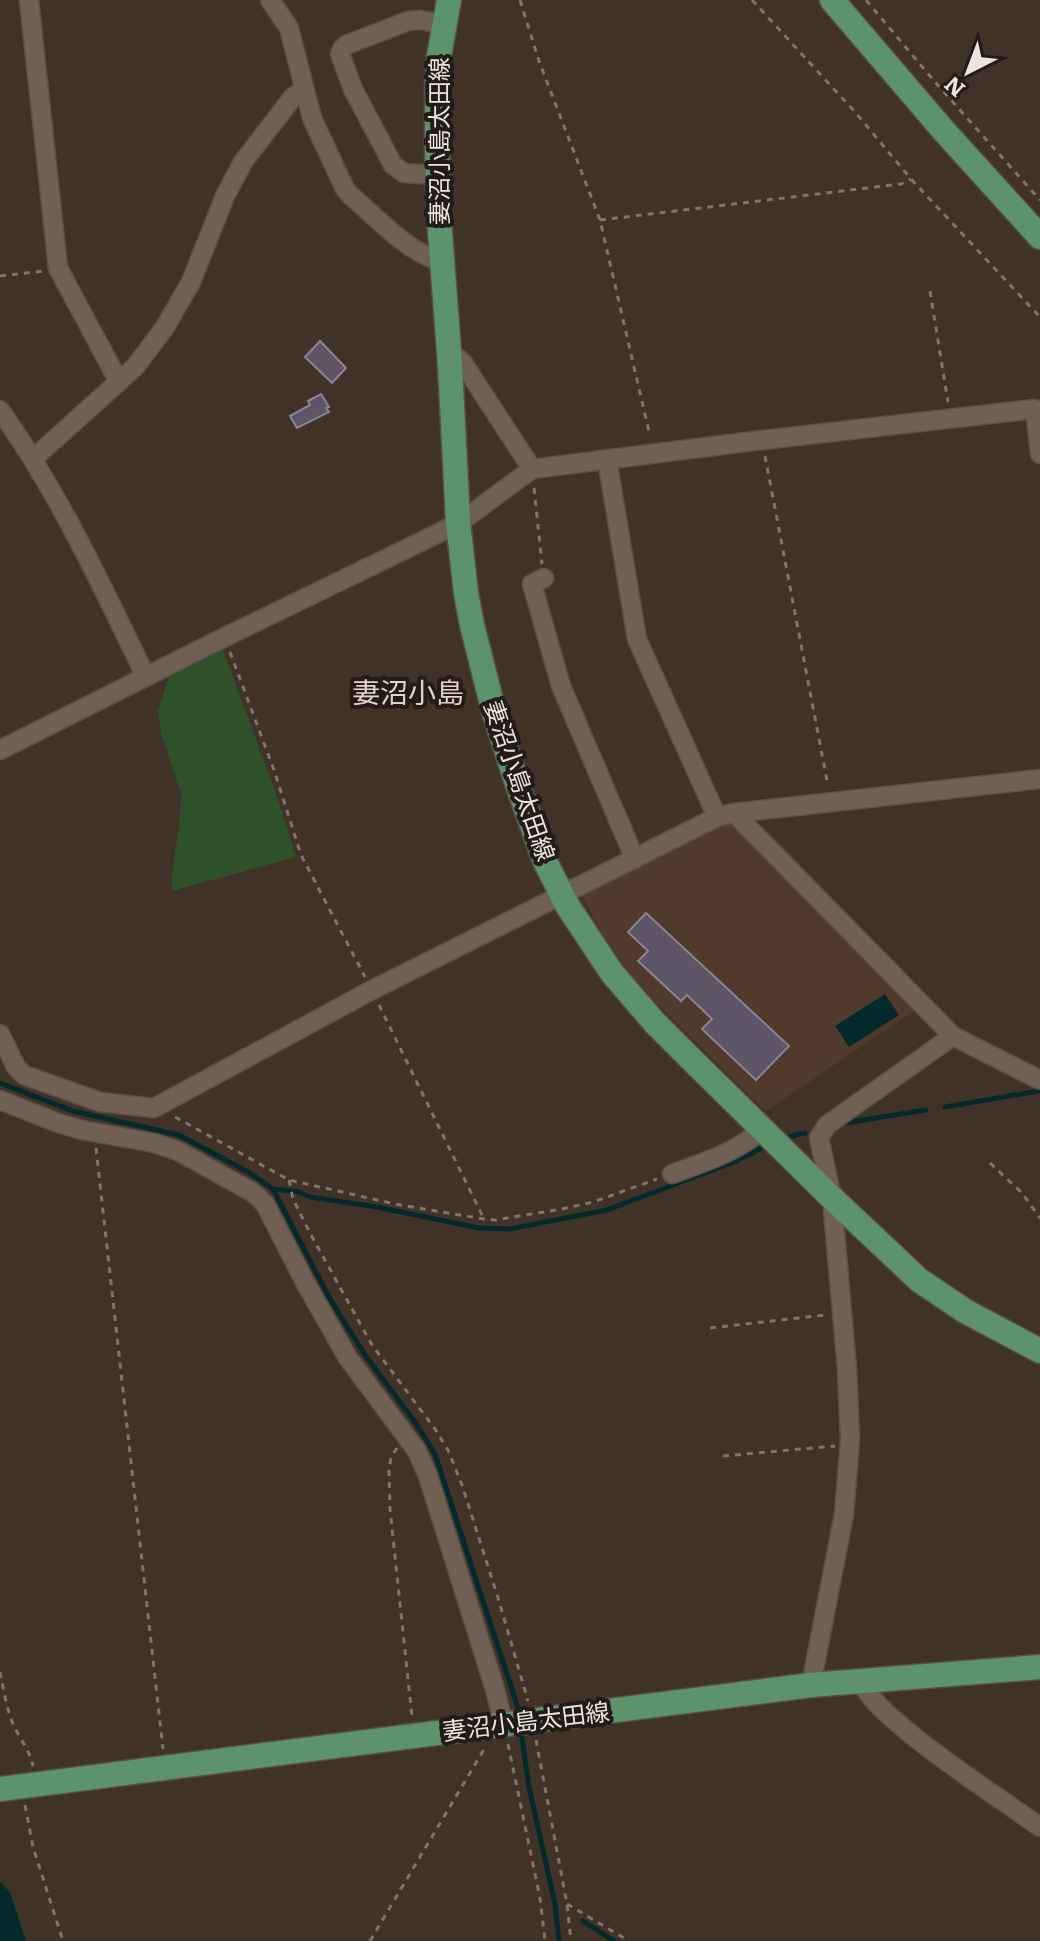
<svg xmlns="http://www.w3.org/2000/svg" width="1040" height="1941" viewBox="0 0 1040 1941" font-family="Literata,'Noto Sans JP',serif">
<style>
.built{fill:#4f3a2c}
.green{fill:#2e512b}
.water{fill:#04292a}
.lines{fill:none;stroke-linecap:round;stroke-linejoin:round}
.stream{stroke:#04292a;stroke-width:5}
.building{fill:#5d5565;stroke:#8b8394;stroke-width:2}
.minor-casing{stroke:#5a4e45;stroke-width:21}
.major-casing{stroke:#5a4e45;stroke-width:27}
.path{stroke:#80746a;stroke-width:3;stroke-dasharray:6 6;stroke-linecap:butt}
.minor{stroke:#706054;stroke-width:18}
.major{stroke:#5c936b;stroke-width:24}
.labels{text-anchor:middle;stroke-width:8;stroke-linejoin:round;paint-order:stroke}
.street-label{font-size:24px;fill:#ede4dd;stroke:#221b17}
.quarter-label{font-size:28px;fill:#e5d2c5;stroke:#221b17}
</style>
<rect width="100%" height="100%" fill="#403227"/>
<polygon class="built" points="718,824 734,825 916,1010 766,1111 653,1000 632,976 602,933 582,896"/>
<polygon class="green" points="222,647 278,799 296,857 172,891 172,872 179,828 181,794 161,733 158,711 170,672"/>
<g class="water">
<polygon points="885,994 899,1015 849,1047 835,1026"/>
<polygon points="0,1882 10,1892 26,1941 0,1941"/>
</g>
<g class="lines">
<g class="stream">
<polyline points="0,1083 73,1111 179,1135 250,1173 273,1189 330,1299 365,1355 415,1422 435,1454 518,1708 519,1717"/>
<polyline points="945,1107 1039,1091"/>
<polyline points="844,1123 926,1110"/>
<polyline points="791,1136 805,1133"/>
<polyline points="274,1189 299,1192 310,1197 377,1207 479,1228 509,1229 607,1210 734,1162 764,1147"/>
<polyline points="521,1731 529,1787 555,1904 559,1941"/>
<polyline points="583,1921 614,1941"/>
</g>
</g>
<g class="building">
<polygon points="320,341 346,368 332,383 305,357"/>
<polygon points="321,394 329,407 326,408 329,412 297,428 290,416 310,405 308,401"/>
<polygon points="646,913 789,1046 756,1080 702,1029 712,1019 687,995 681,1001 638,961 648,951 628,932"/>
</g>
<g class="lines">
<g class="minor-casing">
<g id="minor">
<polyline points="29,0 58,268 119,382"/>
<path d="M270,0L289,28L312,118L345,189L350,195C374,215 411,256 442,261"/>
<polyline points="437,175 404,173 393,165 353,89 340,54 342,49 346,45 408,21 420,20 443,24"/>
<polyline points="449,357 459,359 463,363 532,469"/>
<path d="M0,410C59,493 102,586 146,677"/>
<polyline points="33,459 135,367 165,327 191,282 225,196 243,162 293,97 304,89"/>
<polyline points="607,459 637,639 717,817"/>
<polyline points="544,578 532,584 561,686 635,859"/>
<polyline points="0,750 225,637 443,531 467,517 532,469 762,440 1035,409 1040,454"/>
<polyline points="734,813 953,1036 1040,1080"/>
<polyline points="0,1034 16,1067 24,1075 100,1102 154,1108 372,990 717,817 734,813 1040,779"/>
<polyline points="0,1100 58,1123 82,1130 154,1143 178,1151 252,1192 258,1197 265,1204 306,1284 348,1358 417,1451 428,1476 494,1686 504,1725"/>
<path d="M672,1174C704,1162 736,1153 762,1129"/>
<path d="M860,1681C875,1706 894,1720 917,1739C956,1770 999,1798 1040,1827"/>
<polyline points="811,1685 844,1514 850,1440 847,1369 832,1198 819,1138 827,1125 953,1036"/>
</g>
</g>
<g class="major-casing">
<g id="major">
<polyline points="449,0 439,56 437,87 437,146 439,219 450,365 458,522 466,593 472,625 494,712 517,783 545,861 567,905 612,973 655,1023 689,1057 832,1198 919,1280 965,1311 1040,1351"/>
<polyline points="832,0 944,131 1040,237"/>
<polyline points="0,1789 811,1685 1040,1667"/>
</g>
</g>
<g class="path">
<polyline points="520,0 539,61 600,220 650,436"/>
<polyline points="752,0 855,112 911,179 1040,317"/>
<polyline points="866,0 935,82 1040,200"/>
<polyline points="600,220 901,184 911,179"/>
<polyline points="0,276 44,271"/>
<polyline points="930,291 948,402"/>
<polyline points="765,456 828,786"/>
<polyline points="534,488 542,564"/>
<polyline points="230,652 274,770 301,855 365,977"/>
<polyline points="379,1005 484,1219"/>
<polyline points="175,1117 289,1180 395,1204 484,1219 495,1220 562,1209 593,1202 657,1179"/>
<polyline points="96,1148 163,1749"/>
<polyline points="990,1163 1022,1193 1040,1218"/>
<polyline points="289,1180 293,1199 311,1235 372,1345 435,1429 448,1450 462,1485 499,1601 528,1701"/>
<polyline points="710,1328 825,1315"/>
<polyline points="397,1448 391,1457 389,1471 390,1509 412,1717"/>
<polyline points="723,1456 835,1446"/>
<path d="M0,1672C4,1691 7,1713 16,1730C23,1743 30,1752 33,1766"/>
<polyline points="536,1740 567,1904 571,1941"/>
<polyline points="508,1744 540,1898 545,1941"/>
<polyline points="25,1805 33,1847 63,1941"/>
<polyline points="567,1904 629,1941"/>
<polyline points="370,1941 486,1746"/>
</g>
<use href="#minor" class="minor"/>
<use href="#major" class="major"/>
</g>
<g class="labels">
<g class="street-label">
<text transform="translate(440 141) rotate(-90)" y="8">妻沼小島太田線</text>
<text transform="translate(519 781) rotate(71)" y="8">妻沼小島太田線</text>
<text transform="translate(526 1722) rotate(-7)" y="8">妻沼小島太田線</text>
</g>
<g class="quarter-label">
<text x="408" y="703">妻沼小島</text>
</g>
</g>
<g transform="translate(968 72) rotate(222)" stroke="#221b17" stroke-width="6" paint-order="stroke">
<path d="M0-6L14 30L0 20L-14 30Z" fill="#ede4dd"/>
<text y="-12" font-size="22" font-weight="bold" text-anchor="middle" fill="#ede4dd">N</text>
</g>
</svg>
